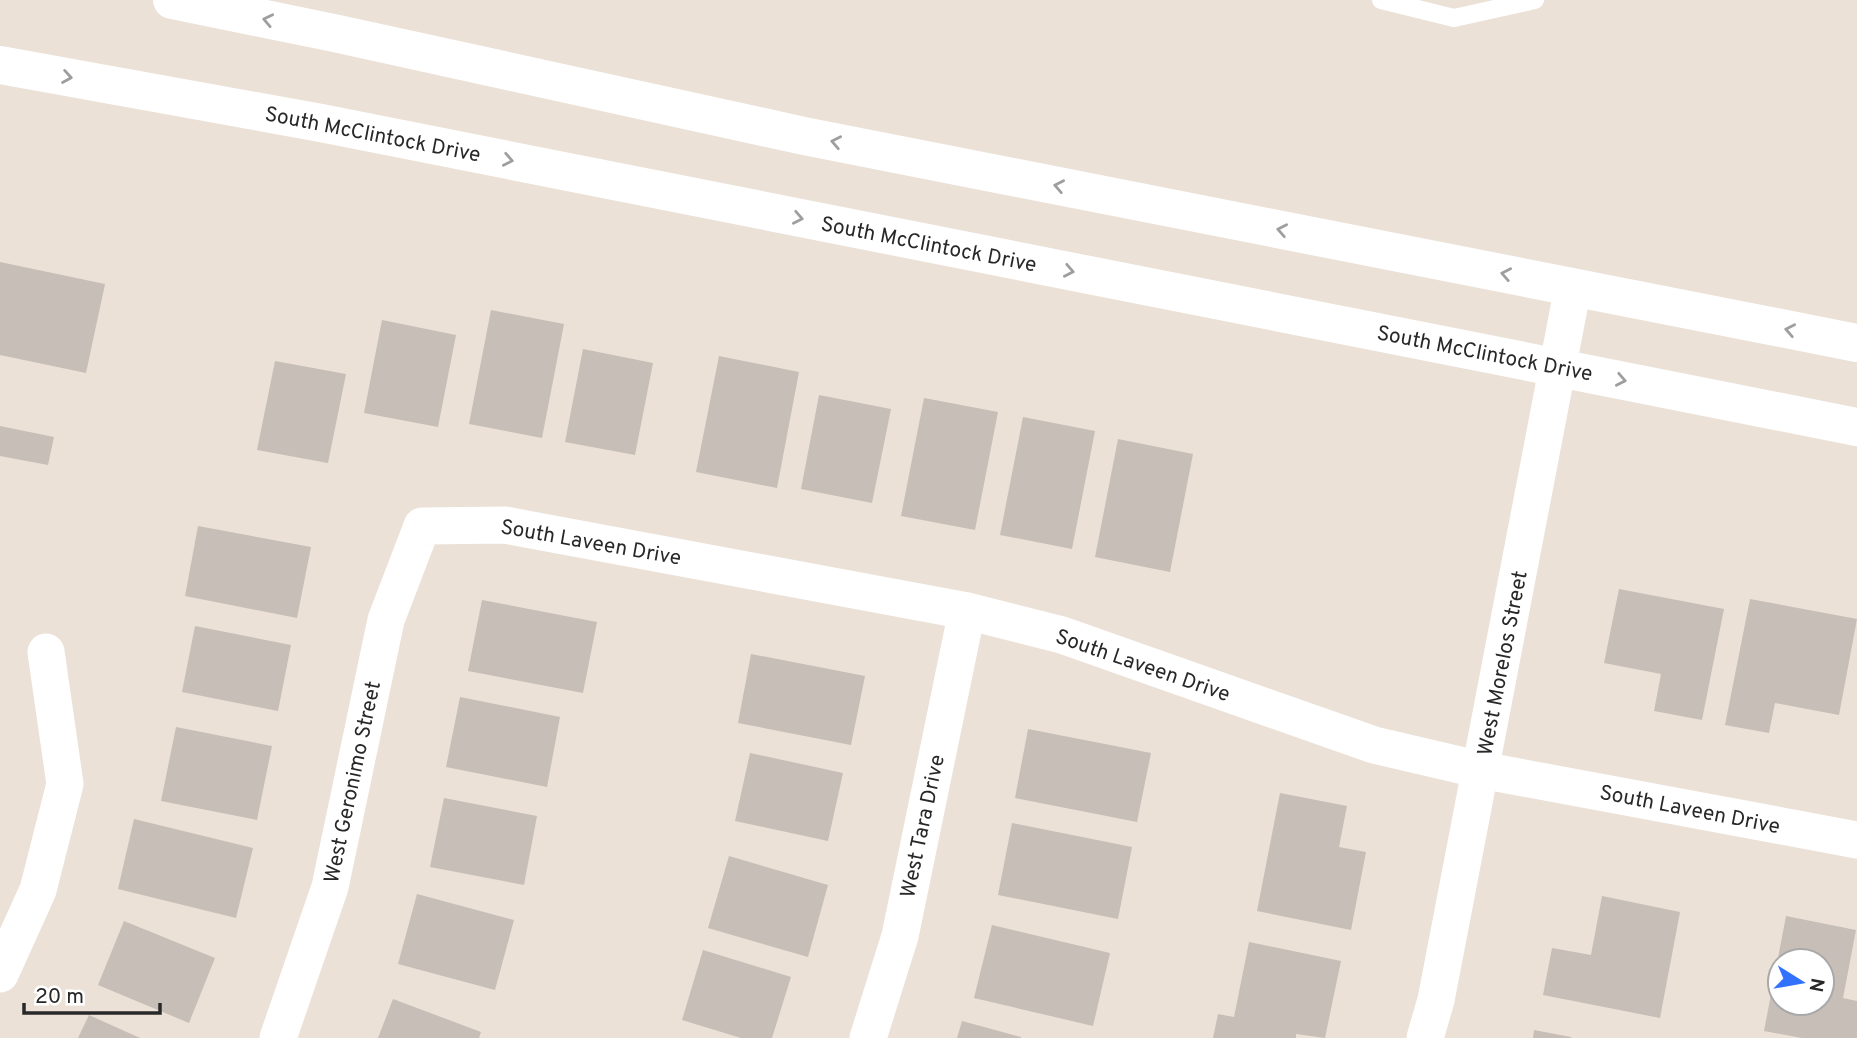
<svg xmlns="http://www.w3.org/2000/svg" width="1857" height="1038" viewBox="0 0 1857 1038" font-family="Overpass,sans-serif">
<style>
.building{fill:#c7beb7;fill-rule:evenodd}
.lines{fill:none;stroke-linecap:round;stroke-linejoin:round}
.lane{stroke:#fff;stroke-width:18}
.street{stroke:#fff;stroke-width:37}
.secondary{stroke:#fff;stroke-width:38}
.oneway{stroke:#9e9e9e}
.labels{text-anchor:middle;stroke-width:5;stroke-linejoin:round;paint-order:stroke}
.street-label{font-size:21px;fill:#282828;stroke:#fff}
</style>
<rect width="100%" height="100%" fill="#ece1d7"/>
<g class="building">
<polygon points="0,262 105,284 86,373 0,355"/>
<polygon points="491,310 564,324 542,438 469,424"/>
<polygon points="382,320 456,335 438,427 364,413"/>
<polygon points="583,349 653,363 635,455 565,442"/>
<polygon points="719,356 799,372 777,488 696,472"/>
<polygon points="275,361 346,374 328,463 257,450"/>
<polygon points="819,395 891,409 872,503 801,489"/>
<polygon points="924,398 998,412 975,530 901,516"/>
<polygon points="1023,417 1095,431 1072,549 1000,535"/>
<polygon points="0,426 54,437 48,465 0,456"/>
<polygon points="1118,439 1193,454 1170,572 1095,557"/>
<polygon points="198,526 311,547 297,618 185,596"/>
<polygon points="1619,589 1724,609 1702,720 1654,711 1661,674 1604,663"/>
<polygon points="1750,599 1857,619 1839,715 1775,703 1769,733 1725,725"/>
<polygon points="482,600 597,622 583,693 468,671"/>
<polygon points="195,626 291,645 278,711 182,692"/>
<polygon points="751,654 865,676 851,745 738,723"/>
<polygon points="460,697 560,717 547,787 446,767"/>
<polygon points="176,727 272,746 257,820 161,801"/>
<polygon points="1028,729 1151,753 1137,822 1015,798"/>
<polygon points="750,753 843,773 828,841 735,821"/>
<polygon points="1280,793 1347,806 1339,847 1366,852 1351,930 1257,911"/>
<polygon points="444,798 537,816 524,885 430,867"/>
<polygon points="134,819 253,848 236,918 118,889"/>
<polygon points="1012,823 1132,847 1118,919 998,895"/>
<polygon points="729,856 828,885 808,957 708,928"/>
<polygon points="417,894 514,920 495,990 398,964"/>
<polygon points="1602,896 1680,912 1660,1018 1543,995 1552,948 1591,955"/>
<path d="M1786,916L1856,930L1843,998L1857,1001V1038H1802L1764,1031ZM1780,961H1822V1003H1780Z"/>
<polygon points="124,921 215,958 189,1023 98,985"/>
<polygon points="992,925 1110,953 1093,1026 974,998"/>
<polygon points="1249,942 1341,961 1325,1038 1296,1034 1296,1038 1213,1038 1218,1014 1234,1017"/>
<polygon points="703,950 791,977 772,1038 741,1038 682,1020"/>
<polygon points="393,999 481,1032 479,1038 378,1038"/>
<polygon points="89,1015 140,1038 78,1038"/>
<polygon points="962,1021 1021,1037 1021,1038 957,1038"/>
<polygon points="1534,1030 1571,1037 1571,1038 1533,1038"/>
</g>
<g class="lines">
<polyline class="lane" points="1381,0 1454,18 1535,0"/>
<g class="street">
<polyline points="0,974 38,890 65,784 46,652"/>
<polyline points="278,1038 330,887 386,620 422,526 505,525 967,611 1062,635 1374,745 1481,770 1857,840"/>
<polyline points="868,1038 900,936 967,611"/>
<polyline points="1425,1038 1436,1000 1573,287"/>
</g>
<g class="secondary">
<polyline points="172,0 334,33 804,136 1857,343"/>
<polyline points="0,65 321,123 1857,427"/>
</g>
</g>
<defs><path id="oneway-chevron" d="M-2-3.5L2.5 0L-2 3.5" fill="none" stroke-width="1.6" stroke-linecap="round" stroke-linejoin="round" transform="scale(1.75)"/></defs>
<g class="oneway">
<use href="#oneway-chevron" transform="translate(268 20) rotate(-168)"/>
<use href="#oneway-chevron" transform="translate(67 77) rotate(10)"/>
<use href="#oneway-chevron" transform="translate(836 142) rotate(-169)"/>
<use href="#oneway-chevron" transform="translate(508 160) rotate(11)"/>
<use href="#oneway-chevron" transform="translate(1059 186) rotate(-169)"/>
<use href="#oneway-chevron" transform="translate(798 218) rotate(11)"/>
<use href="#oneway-chevron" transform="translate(1282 230) rotate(-169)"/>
<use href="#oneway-chevron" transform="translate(1069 271) rotate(11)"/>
<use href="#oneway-chevron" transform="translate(1506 274) rotate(-169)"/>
<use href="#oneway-chevron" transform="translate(1790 330) rotate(-169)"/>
<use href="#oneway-chevron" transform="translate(1621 380) rotate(11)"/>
</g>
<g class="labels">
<g class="street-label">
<text transform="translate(373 134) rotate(11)" y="7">South McClintock Drive</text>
<text transform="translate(929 244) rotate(11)" y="7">South McClintock Drive</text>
<text transform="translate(1485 353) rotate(11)" y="7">South McClintock Drive</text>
<text transform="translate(591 542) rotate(10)" y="7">South Laveen Drive</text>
<text transform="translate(1502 663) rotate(-79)" y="7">West Morelos Street</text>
<text transform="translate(1143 665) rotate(19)" y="7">South Laveen Drive</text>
<text transform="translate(352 782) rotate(-78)" y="7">West Geronimo Street</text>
<text transform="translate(1690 809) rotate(11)" y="7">South Laveen Drive</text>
<text transform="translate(922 826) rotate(-78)" y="7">West Tara Drive</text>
</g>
</g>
<g transform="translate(1801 982) rotate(101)"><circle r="33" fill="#ffffff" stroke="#a9a9a9" stroke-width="2"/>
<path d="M0-5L12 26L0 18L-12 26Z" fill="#3272ff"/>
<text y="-10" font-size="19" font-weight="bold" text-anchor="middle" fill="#282828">N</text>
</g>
<path d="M24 1003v10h136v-10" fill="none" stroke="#282828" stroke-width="3.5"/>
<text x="35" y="1003" font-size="21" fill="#282828" stroke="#ffffff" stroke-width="5" paint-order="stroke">20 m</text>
</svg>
